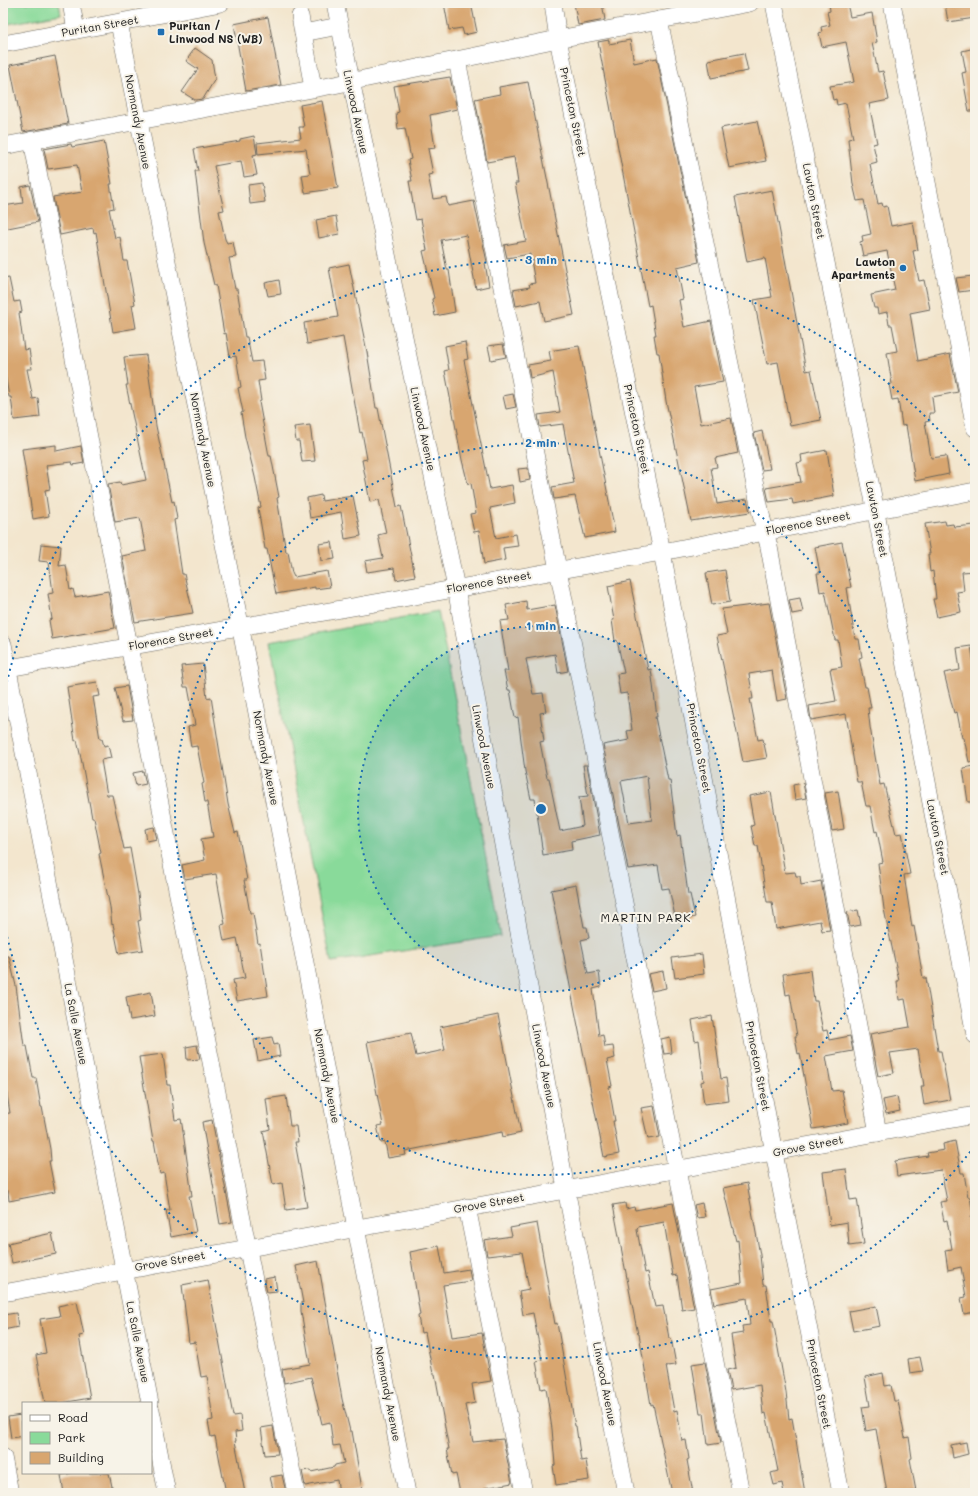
<svg xmlns="http://www.w3.org/2000/svg" width="978" height="1496" viewBox="0 0 978 1496" font-family="Mali,sans-serif">
<style>
.green{fill:#89da9a;stroke:#527b5b}
.building{fill:#d8a66f;fill-rule:evenodd}
.lines{fill:none;stroke-linecap:round;stroke-linejoin:round}
.minor-casing{stroke:#67635a;stroke-width:18}
.minor{stroke:#fff;stroke-width:17}
.ring{fill:none;stroke:#1f6fb2;stroke-width:2;stroke-dasharray:2 4}
.poi-dot{fill:#1f6fb2;stroke:#f7f3e8;stroke-width:1.5}
.labels{text-anchor:middle;stroke-width:4;stroke-linejoin:round;paint-order:stroke}
.street-label{font-size:11px;fill:#1c1c1c;stroke:#f7f3e8}
.poi-label{font-size:11px;font-weight:bold;fill:#1c1c1c;stroke:#f7f3e8;text-anchor:start}
.neighbourhood-label{font-size:12px;letter-spacing:1px;fill:#1c1c1c;stroke:#f7f3e8}
.centre{fill:#1f6fb2;stroke:#f7f3e8;stroke-width:2}
.ring-label{font-size:12px;text-anchor:middle;font-weight:bold;fill:#1f6fb2;stroke:#f7f3e8;stroke-width:4;stroke-linejoin:round;paint-order:stroke}
</style>
<rect width="100%" height="100%" fill="#f7f3e8"/>
<filter id="ink" filterUnits="userSpaceOnUse"><feTurbulence type="fractalNoise" baseFrequency=".025" numOctaves="2"/><feDisplacementMap in="SourceGraphic" scale="8" xChannelSelector="R" yChannelSelector="G"/><feConvolveMatrix kernelMatrix="1 2 1 2 8 2 1 2 1" color-interpolation-filters="sRGB"/></filter>
<filter id="wash" filterUnits="userSpaceOnUse"><feTurbulence type="fractalNoise" baseFrequency=".012" numOctaves="4" result="noise"/><feDisplacementMap in="SourceGraphic" scale="16" xChannelSelector="R" yChannelSelector="G"/><feGaussianBlur stdDeviation="0.9" result="paint"/><feColorMatrix in="noise" values="0 0 0 0 0 0 0 0 0 0 0 0 0 0 0 0 0 1.4 0 .05"/><feComposite in="paint" operator="in"/></filter>
<g filter="url(#wash)">
<rect width="100%" height="100%" fill="#f3e6ce"/>
<g class="green">
<polygon points="3,3 59,3 61,14 3,25"/>
<polygon points="438,611 501,936 331,962 269,642"/>
</g>
<g id="blocks">
<g class="building">
<polygon points="444,3 471,3 477,32 464,35 462,28 449,30"/>
<polygon points="574,3 602,3 605,20 578,25"/>
<polygon points="829,3 847,3 850,17 872,13 877,42 872,43 878,72 883,71 889,100 869,104 877,143 873,144 877,162 870,164 878,204 882,203 883,207 887,206 891,226 913,222 918,250 913,251 919,281 924,280 930,309 910,313 918,361 950,354 958,392 932,397 934,413 929,413 930,421 925,422 931,458 946,456 949,474 915,481 906,425 902,426 898,399 892,400 889,384 892,384 887,353 897,351 892,325 889,325 887,312 878,314 877,308 874,308 871,295 895,290 887,251 863,256 860,242 863,241 862,236 871,234 864,200 857,201 853,184 848,139 853,138 846,103 837,105 836,99 833,100 830,86 854,82 846,42 822,47 819,33 822,32 821,27 830,25 827,12 830,11"/>
<polygon points="953,3 973,3 975,18 948,22 945,4"/>
<polygon points="268,17 281,85 246,91 234,24"/>
<polygon points="609,40 609,44 630,40 634,63 657,58 699,262 677,267 683,299 679,300 684,327 711,321 723,382 694,387 701,424 731,418 738,453 715,458 717,467 711,468 717,504 747,499 750,512 691,521 666,401 659,353 657,353 654,335 656,335 651,305 648,306 598,42"/>
<polygon points="195,48 212,60 215,79 203,99 195,100 182,92 198,69 186,61"/>
<polygon points="975,48 975,111 969,111 962,73 966,72 962,51"/>
<polygon points="744,53 748,71 711,78 708,60"/>
<polygon points="55,56 68,124 23,132 10,65"/>
<polygon points="450,77 457,109 430,115 435,148 428,149 433,174 428,175 433,199 446,197 448,206 474,201 487,262 485,263 489,286 476,289 466,235 441,240 447,270 449,270 455,312 435,316 432,299 434,298 423,251 427,250 421,219 416,220 409,181 412,181 408,160 411,159 405,128 398,129 396,113 399,112 394,86"/>
<polygon points="528,82 574,315 544,321 540,301 516,306 513,290 530,287 529,284 535,283 530,254 507,258 504,245 526,241 515,183 518,183 514,157 487,162 475,99 500,94 499,87"/>
<polygon points="322,101 338,188 305,193 302,175 310,174 306,149 258,154 257,143 301,138 299,127 304,127 300,105"/>
<polygon points="757,121 766,161 729,168 721,128"/>
<polygon points="254,136 257,154 253,155 257,175 244,177 241,161 214,166 224,210 219,211 225,239 227,243 233,242 236,257 229,258 235,289 237,289 245,337 247,337 252,362 262,361 265,380 258,381 261,401 259,402 269,456 271,456 279,497 277,498 286,552 288,552 292,573 294,577 327,571 330,587 315,589 315,587 276,594 267,549 265,549 262,531 258,508 261,507 255,477 245,437 241,413 243,412 238,388 241,387 236,356 230,357 226,333 224,334 216,285 214,285 204,243 195,171 198,171 194,149 240,141 240,139"/>
<polygon points="104,141 112,184 110,184 114,208 109,209 115,238 120,237 124,261 127,261 135,304 132,305 136,328 113,332 96,232 94,233 93,228 60,235 53,197 82,192 77,165 48,169 44,149 71,144 72,147"/>
<polygon points="262,183 265,202 250,204 248,185"/>
<polygon points="30,185 38,222 3,229 3,206 23,203 21,187"/>
<polygon points="772,190 806,371 811,370 821,420 790,426 778,362 767,364 754,300 772,297 765,258 747,262 735,197"/>
<polygon points="336,216 339,234 319,238 316,220"/>
<polygon points="349,264 367,352 376,408 378,408 397,507 401,506 415,576 396,580 394,568 367,572 365,561 383,558 378,535 386,533 379,500 370,502 362,460 367,459 362,432 360,433 343,337 307,344 304,323 338,317 329,268"/>
<polygon points="973,276 974,290 959,292 956,278"/>
<polygon points="9,278 14,302 20,301 22,312 19,313 24,350 29,349 32,369 27,369 33,399 38,398 40,417 14,420 11,397 9,397 3,361 3,279"/>
<polygon points="279,280 281,294 268,296 265,283"/>
<polygon points="465,342 468,359 464,360 490,489 512,485 515,503 490,508 496,538 516,534 518,546 503,548 505,560 484,564 479,531 474,532 470,514 476,513 471,483 468,484 462,460 445,371 449,370 445,346"/>
<polygon points="503,344 506,357 491,360 488,346"/>
<polygon points="579,346 615,532 585,538 575,496 554,499 552,487 574,483 563,424 540,427 538,415 560,412 553,372 530,378 528,365 551,361 549,351"/>
<polygon points="146,355 156,426 172,502 174,501 177,519 174,520 182,574 184,574 193,613 135,622 122,556 146,551 140,518 115,522 108,484 120,482 121,485 146,480 126,385 128,385 124,357"/>
<polygon points="513,394 516,407 506,409 503,396"/>
<polygon points="310,425 315,461 302,462 299,441 296,441 294,427"/>
<polygon points="762,431 770,469 762,470 754,433"/>
<polygon points="56,445 56,451 81,446 84,463 73,465 72,462 46,465 50,489 45,490 49,516 33,519 22,449"/>
<polygon points="827,450 834,496 793,504 792,499 769,502 766,488 801,482 797,463 802,462 801,455"/>
<polygon points="528,468 530,480 520,482 518,469"/>
<polygon points="321,495 322,501 353,496 361,536 345,539 341,512 310,518 307,498"/>
<polygon points="945,521 946,525 953,524 954,527 975,525 975,571 962,572 964,591 957,592 961,612 937,617 933,599 936,599 933,571 930,572 928,554 930,554 925,524"/>
<polygon points="332,542 335,559 321,561 319,544"/>
<polygon points="842,542 851,587 847,588 855,639 859,639 862,657 859,658 865,687 867,687 871,708 868,708 870,727 880,785 884,784 896,834 902,833 910,874 904,875 912,927 914,926 923,978 926,978 938,1051 941,1051 950,1100 924,1105 921,1086 924,1086 918,1049 890,1053 894,1073 878,1076 870,1034 910,1027 905,999 899,1000 897,981 899,981 884,909 878,863 883,862 877,831 875,832 870,806 866,806 861,782 857,782 846,714 811,720 809,706 836,701 830,669 842,667 838,640 835,640 825,591 820,592 817,573 820,573 815,547"/>
<polygon points="41,544 61,546 59,566 66,565 70,590 73,589 75,597 108,591 115,628 52,639 49,620 52,619 48,594 53,593 49,562 39,561"/>
<polygon points="725,570 730,602 712,605 706,573"/>
<path d="M630,581L648,670L651,669L657,717H655L668,780H670L677,836L680,835L688,894H690L695,917L676,921L669,888L662,889L658,865L628,869L603,745L629,740L627,731L632,730L627,693L620,694L617,674L624,673L617,640L615,641L612,620H614L608,586ZM647,776L652,820L629,823L621,781Z"/>
<polygon points="800,598 803,612 792,614 789,600"/>
<polygon points="526,601 527,610 555,605 568,671 558,673 555,654 526,659 533,694 543,693 546,712 540,713 544,741 540,742 547,778 549,778 560,831 583,826 579,797 588,796 583,765 587,765 600,835 571,841 572,850 543,855 535,799 531,799 525,771 518,717 515,718 510,690 508,690 504,671 508,671 500,621 509,620 506,605"/>
<polygon points="769,603 787,699 777,701 772,670 749,674 753,699 750,699 758,740 763,739 767,758 743,762 717,636 727,634 722,609"/>
<polygon points="971,646 975,670 975,686 972,687 975,706 975,761 969,762 964,738 962,738 957,712 954,713 944,673 960,670 957,648"/>
<polygon points="203,664 207,698 211,697 228,804 235,833 238,832 247,880 244,880 250,913 253,913 258,944 260,943 268,996 237,1001 233,980 245,978 237,938 224,941 221,925 225,924 216,874 185,879 182,865 205,860 201,839 213,837 207,802 205,802 202,784 204,783 197,746 191,747 188,727 195,725 188,687 184,687 181,666"/>
<polygon points="97,682 100,696 93,697 100,739 102,739 104,746 108,745 111,758 101,760 107,795 112,795 124,849 130,848 138,894 141,920 138,921 143,950 119,954 113,924 112,925 110,907 99,854 101,853 94,818 92,818 82,763 77,740 75,741 67,687"/>
<polygon points="127,686 133,720 123,721 115,688"/>
<polygon points="975,766 975,802 968,802 963,768"/>
<polygon points="143,771 146,784 136,786 133,773"/>
<polygon points="803,783 806,798 795,800 793,785"/>
<polygon points="838,791 844,829 832,831 825,793"/>
<polygon points="771,792 785,873 795,872 796,876 800,876 801,885 821,881 830,930 822,931 820,921 776,929 772,902 767,902 758,846 755,846 751,826 754,825 749,796"/>
<polygon points="154,827 157,839 147,841 145,829"/>
<polygon points="576,885 584,927 587,927 589,938 581,940 588,974 599,972 601,987 593,989 599,1036 603,1035 605,1047 613,1046 615,1058 607,1060 612,1086 609,1087 615,1121 613,1121 619,1154 604,1157 551,890"/>
<polygon points="858,910 861,925 850,927 847,912"/>
<polygon points="702,954 704,974 675,978 672,958"/>
<polygon points="3,956 9,956 16,986 24,1046 27,1046 33,1078 36,1078 41,1107 42,1107 50,1149 51,1161 49,1161 55,1192 9,1201 8,1191 3,1192 3,1114 10,1113 3,1070"/>
<polygon points="810,970 814,1001 817,1001 823,1031 827,1030 829,1040 850,1036 853,1051 826,1056 832,1091 842,1090 848,1123 813,1129 800,1053 798,1054 795,1036 797,1036 790,994 786,995 783,974"/>
<polygon points="663,971 666,988 652,991 648,974"/>
<polygon points="151,992 155,1016 130,1020 126,997"/>
<polygon points="498,1015 521,1133 503,1137 502,1132 405,1151 406,1155 388,1158 385,1142 381,1143 377,1126 383,1125 367,1042 411,1033 416,1056 445,1050 440,1027"/>
<polygon points="712,1016 721,1079 726,1078 729,1101 704,1104 701,1082 704,1081 699,1040 695,1041 692,1020"/>
<polygon points="272,1037 274,1045 278,1044 280,1056 258,1061 254,1040"/>
<polygon points="670,1037 672,1053 664,1054 661,1039"/>
<polygon points="197,1045 200,1059 187,1060 186,1047"/>
<polygon points="163,1054 167,1085 170,1085 175,1120 181,1119 182,1125 192,1196 189,1196 196,1232 171,1237 166,1210 170,1210 164,1173 160,1174 154,1141 153,1141 139,1057"/>
<polygon points="286,1096 290,1126 296,1126 298,1142 295,1142 307,1207 286,1210 282,1183 273,1185 263,1131 270,1129 266,1099"/>
<polygon points="897,1097 900,1111 886,1114 883,1100"/>
<polygon points="654,1106 660,1137 648,1139 641,1108"/>
<polygon points="212,1120 232,1222 220,1224 202,1122"/>
<polygon points="955,1141 961,1173 964,1173 968,1197 970,1197 973,1215 971,1216 975,1239 975,1312 964,1314 961,1298 966,1297 961,1267 948,1270 945,1250 952,1249 947,1220 944,1221 940,1202 947,1201 941,1170 897,1176 895,1161 928,1156 927,1153 944,1150 943,1144"/>
<polygon points="846,1169 850,1200 857,1199 864,1244 849,1246 847,1222 830,1225 823,1172"/>
<polygon points="747,1183 760,1255 763,1285 766,1285 771,1321 773,1321 786,1392 789,1419 792,1418 805,1493 784,1493 782,1483 774,1485 771,1473 778,1471 766,1413 763,1414 760,1385 731,1390 727,1370 736,1368 731,1335 743,1333 742,1326 750,1325 747,1298 714,1304 711,1289 742,1283 738,1240 736,1241 723,1188"/>
<polygon points="625,1203 626,1209 634,1207 635,1210 673,1203 694,1308 682,1310 677,1275 673,1276 664,1222 638,1227 637,1230 645,1273 648,1272 655,1307 663,1306 669,1338 671,1338 676,1365 666,1366 674,1411 677,1410 682,1441 686,1440 689,1459 687,1460 693,1493 672,1493 653,1404 651,1405 639,1334 638,1334 635,1320 613,1205"/>
<polygon points="702,1203 705,1217 697,1218 694,1205"/>
<polygon points="537,1223 555,1324 557,1323 575,1426 576,1426 581,1461 586,1460 589,1480 556,1485 553,1466 555,1465 552,1429 546,1388 541,1389 536,1361 542,1360 533,1313 523,1315 519,1291 529,1289 522,1252 487,1256 484,1240 512,1236 510,1228"/>
<polygon points="52,1233 56,1254 12,1263 8,1243"/>
<polygon points="439,1246 444,1273 469,1269 471,1281 443,1285 452,1337 482,1333 491,1381 472,1384 475,1403 465,1405 473,1442 503,1439 512,1483 485,1488 486,1493 460,1493 456,1474 452,1475 447,1449 449,1449 435,1374 433,1374 425,1332 421,1333 418,1316 420,1315 410,1252"/>
<polygon points="318,1261 342,1399 350,1431 352,1431 362,1489 339,1493 337,1480 305,1486 302,1471 311,1470 311,1472 334,1467 335,1465 344,1463 340,1445 333,1446 330,1422 322,1424 311,1377 284,1383 282,1369 310,1364 301,1311 301,1303 303,1303 296,1266"/>
<polygon points="275,1277 277,1291 267,1292 264,1279"/>
<polygon points="208,1280 233,1416 240,1415 242,1431 235,1432 236,1441 235,1441 245,1493 226,1493 215,1436 211,1437 208,1421 213,1420 207,1376 201,1377 195,1342 189,1343 182,1285"/>
<polygon points="77,1302 84,1335 79,1336 90,1398 61,1403 45,1403 36,1355 46,1353 40,1319 60,1316 58,1306"/>
<polygon points="876,1306 880,1326 853,1331 849,1311"/>
<polygon points="16,1313 18,1327 3,1330 3,1315"/>
<polygon points="920,1357 923,1371 910,1373 908,1359"/>
<polygon points="705,1362 721,1443 708,1445 704,1413 700,1413 692,1364"/>
<polygon points="883,1373 885,1386 891,1385 894,1401 898,1401 905,1438 909,1437 912,1458 910,1459 916,1491 887,1493 876,1429 866,1431 862,1407 870,1406 865,1377"/>
<polygon points="21,1415 23,1436 11,1438 8,1417"/>
<polygon points="273,1426 278,1454 265,1455 261,1428"/>
<polygon points="966,1442 968,1454 953,1458 951,1445"/>
<polygon points="73,1473 109,1473 113,1491 102,1493 64,1493 61,1475"/>
<polygon points="282,1475 286,1492 274,1493 270,1477"/>
</g>
</g>
</g>
<g filter="url(#ink)">
<use href="#blocks" fill-opacity="0" stroke="#67635a" stroke-width="1"/>
<g class="lines">
<g class="minor-casing">
<g id="minor">
<polyline points="71,3 76,30"/>
<polyline points="335,3 456,588 566,1189 626,1493"/>
<polyline points="553,3 558,39 662,552 774,1153 841,1493"/>
<polyline points="774,3 873,497 975,1035"/>
<polyline points="892,3 975,428"/>
<polyline points="300,16 313,88"/>
<polyline points="659,20 762,519 769,547 878,1133"/>
<polyline points="119,23 237,609 407,1493"/>
<polyline points="303,33 339,26"/>
<polyline points="3,44 221,3"/>
<polyline points="457,60 741,1493"/>
<polyline points="32,140 129,646 296,1493"/>
<polyline points="3,146 334,85 558,39 750,3"/>
<polyline points="3,644 150,1403"/>
<polyline points="3,669 662,552 975,491"/>
<polyline points="467,1207 524,1493"/>
<polyline points="3,1293 975,1115"/>
<polyline points="151,1410 167,1493"/>
<polyline points="3,1457 10,1493"/>
</g>
</g>
<use href="#minor" class="minor"/>
</g>
</g>
<circle cx="541" cy="809" r="183" fill="#1f6fb2" fill-opacity=".12"/>
<g class="ring">
<circle cx="541" cy="809" r="183"/>
<circle cx="541" cy="809" r="366"/>
<path d="M974 1147A549 549 0 0 1 3 918M3 700A549 549 0 0 1 974 471"/>
</g>
<g class="poi-dot">
<rect x="157" y="28" width="8" height="8" rx="2"/>
<circle cx="903" cy="268" r="4"/>
</g>
<g class="labels">
<g class="street-label">
<text transform="translate(100 26) rotate(-10)" y="4">Puritan Street</text>
<text transform="translate(356 112) rotate(78)" y="4">Linwood Avenue</text>
<text transform="translate(573 112) rotate(78)" y="4">Princeton Street</text>
<text transform="translate(138 122) rotate(79)" y="4">Normandy Avenue</text>
<text transform="translate(814 201) rotate(79)" y="4">Lawton Street</text>
<text transform="translate(423 429) rotate(78)" y="4">Linwood Avenue</text>
<text transform="translate(637 429) rotate(78)" y="4">Princeton Street</text>
<text transform="translate(203 440) rotate(79)" y="4">Normandy Avenue</text>
<text transform="translate(877 519) rotate(79)" y="4">Lawton Street</text>
<text transform="translate(808 523) rotate(-11)" y="4">Florence Street</text>
<text transform="translate(489 582) rotate(-10)" y="4">Florence Street</text>
<text transform="translate(171 639) rotate(-10)" y="4">Florence Street</text>
<text transform="translate(484 747) rotate(79)" y="4">Linwood Avenue</text>
<text transform="translate(699 748) rotate(79)" y="4">Princeton Street</text>
<text transform="translate(266 758) rotate(79)" y="4">Normandy Avenue</text>
<text transform="translate(938 837) rotate(79)" y="4">Lawton Street</text>
<text transform="translate(76 1024) rotate(79)" y="4">La Salle Avenue</text>
<text transform="translate(544 1066) rotate(79)" y="4">Linwood Avenue</text>
<text transform="translate(758 1066) rotate(79)" y="4">Princeton Street</text>
<text transform="translate(327 1076) rotate(79)" y="4">Normandy Avenue</text>
<text transform="translate(808 1146) rotate(-11)" y="4">Grove Street</text>
<text transform="translate(489 1203) rotate(-10)" y="4">Grove Street</text>
<text transform="translate(170 1261) rotate(-10)" y="4">Grove Street</text>
<text transform="translate(138 1342) rotate(79)" y="4">La Salle Avenue</text>
<text transform="translate(605 1384) rotate(79)" y="4">Linwood Avenue</text>
<text transform="translate(819 1384) rotate(79)" y="4">Princeton Street</text>
<text transform="translate(388 1394) rotate(79)" y="4">Normandy Avenue</text>
</g>
<g class="poi-label">
<text x="169" y="30">Puritan /<tspan x="169" dy="13">Linwood NS (WB)</tspan></text>
<text x="895" y="266" text-anchor="end">Lawton<tspan x="895" dy="13">Apartments</tspan></text>
</g>
<g class="neighbourhood-label">
<text x="646" y="922">MARTIN PARK</text>
</g>
</g>
<circle cx="541" cy="809" r="6" class="centre"/>
<g class="ring-label">
<text x="541" y="264">3 min</text>
<text x="541" y="447">2 min</text>
<text x="541" y="630">1 min</text>
</g>
<rect width="978" height="1496" fill="none" stroke="#f7f3e8" stroke-width="16"/>
<rect x="22" y="1402" width="130" height="72" fill="#f7f3e8" stroke="#9f9d96"/>
<rect x="30" y="1415" width="20" height="6" fill="#ffffff" stroke="#9f9d96"/>
<text x="58" y="1422" font-size="12" fill="#1c1c1c">Road</text>
<rect x="30" y="1432" width="20" height="12" fill="#89da9a" stroke="#9f9d96"/>
<text x="58" y="1442" font-size="12" fill="#1c1c1c">Park</text>
<rect x="30" y="1452" width="20" height="12" fill="#d8a66f" stroke="#9f9d96"/>
<text x="58" y="1462" font-size="12" fill="#1c1c1c">Building</text>
</svg>
